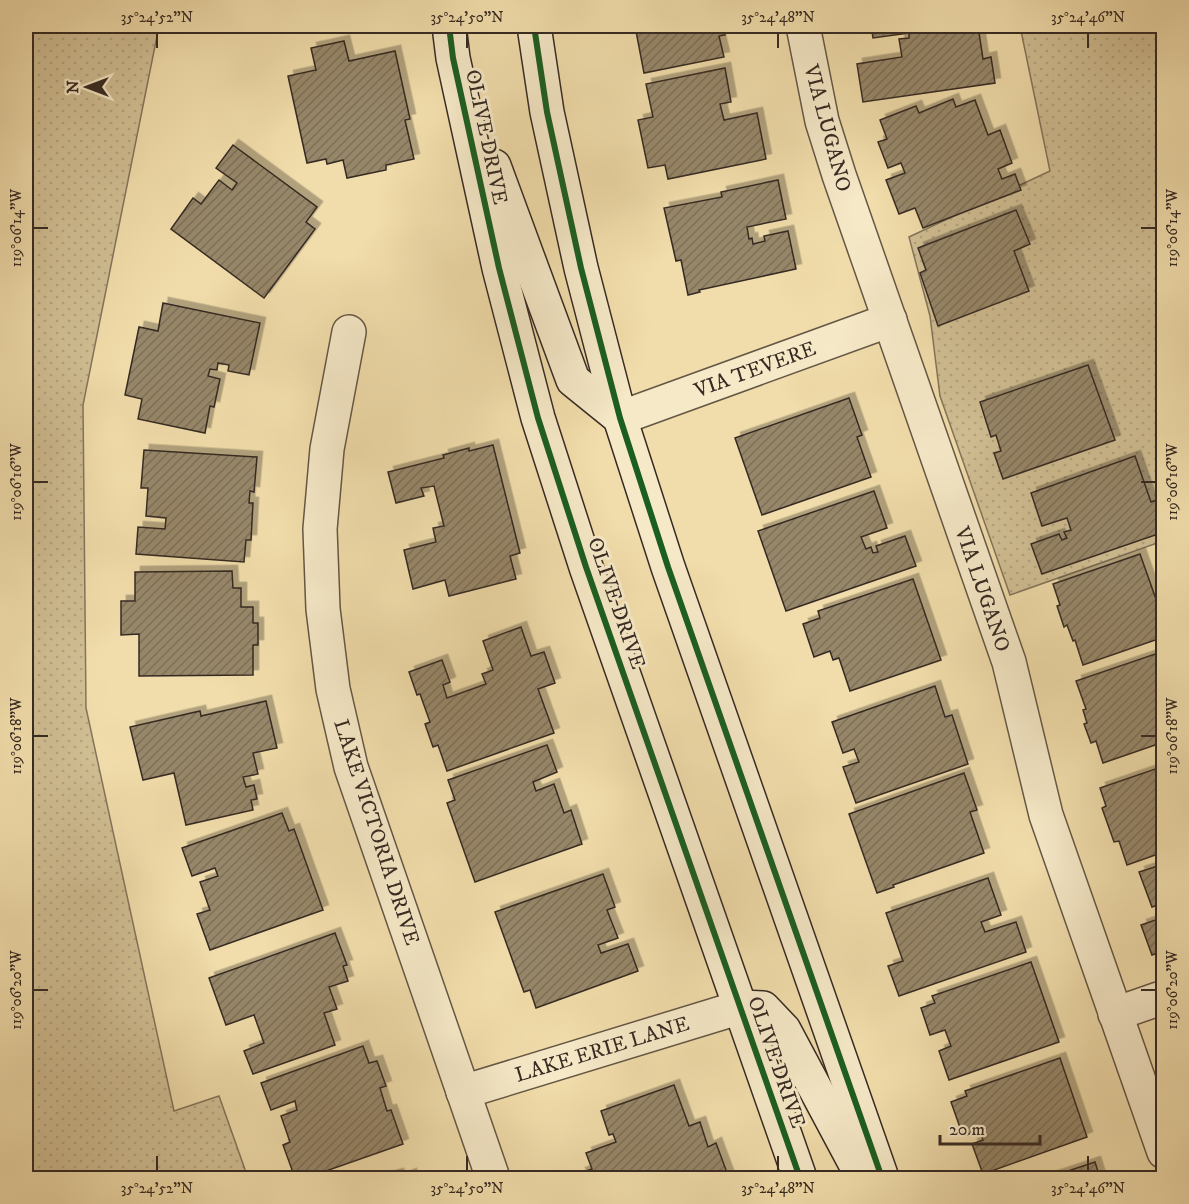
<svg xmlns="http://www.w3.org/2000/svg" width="1189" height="1204" viewBox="0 0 1189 1204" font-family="'IM FELL DW Pica',serif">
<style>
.grass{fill:url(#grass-dots);stroke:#84745c;stroke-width:1.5}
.building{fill:url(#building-hatch);stroke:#362a23;stroke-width:1.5;filter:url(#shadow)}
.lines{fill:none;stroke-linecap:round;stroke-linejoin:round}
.minor-casing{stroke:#655745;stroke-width:36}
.secondary-casing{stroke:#362a23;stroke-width:36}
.minor{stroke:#f6e9c8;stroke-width:33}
.secondary{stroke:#f6e9c8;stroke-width:33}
.cycleway-casing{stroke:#f6e9c8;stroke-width:10}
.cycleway{stroke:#1b5e20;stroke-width:6}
.ticks{fill:none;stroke:#362a23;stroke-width:2}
.labels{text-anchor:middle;stroke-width:6;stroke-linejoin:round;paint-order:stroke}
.street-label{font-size:21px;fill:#362a23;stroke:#f6e9c8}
.neatline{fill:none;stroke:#362a23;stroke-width:2}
.ticks-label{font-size:15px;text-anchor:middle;fill:#362a23}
</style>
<defs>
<pattern id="grass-dots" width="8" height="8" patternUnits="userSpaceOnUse" patternTransform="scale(1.5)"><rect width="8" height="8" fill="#d1bf94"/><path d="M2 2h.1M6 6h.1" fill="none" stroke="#b4a47f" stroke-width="1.8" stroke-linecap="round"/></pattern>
<pattern id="building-hatch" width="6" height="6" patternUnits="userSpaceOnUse" patternTransform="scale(1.5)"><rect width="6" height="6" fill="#97876a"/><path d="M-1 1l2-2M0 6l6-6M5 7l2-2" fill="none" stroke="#7c6f57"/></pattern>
<filter id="shadow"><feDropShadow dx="5.5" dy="-5.5" stdDeviation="0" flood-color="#0004"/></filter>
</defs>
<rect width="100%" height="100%" fill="#f1ddab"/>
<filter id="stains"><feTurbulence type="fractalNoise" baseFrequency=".00333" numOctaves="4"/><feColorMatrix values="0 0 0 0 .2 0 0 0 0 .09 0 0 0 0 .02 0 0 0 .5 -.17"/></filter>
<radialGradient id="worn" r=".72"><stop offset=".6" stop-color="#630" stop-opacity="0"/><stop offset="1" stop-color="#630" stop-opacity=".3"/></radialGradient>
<g class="grass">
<polygon points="26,26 159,26 83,405 86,708 174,1111 219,1096 248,1178 26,1178"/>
<polygon points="1020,26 1163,26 1163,541 1010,595 940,396 930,316 909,237 1050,171"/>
</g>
<g class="building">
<polygon points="635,26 723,26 725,35 719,36 724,57 644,73"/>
<polygon points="871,26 978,26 983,59 991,57 995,83 863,102 857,64 902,57 899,39 909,38 909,33 873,38"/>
<polygon points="344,41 349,61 395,51 410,119 405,120 414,159 386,165 386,170 347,178 343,160 327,164 326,159 307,163 288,76 316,70 311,48"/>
<polygon points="725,68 731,102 720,104 724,120 757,113 766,159 668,179 665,165 648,168 638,120 653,117 646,84"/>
<polygon points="953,99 956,107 975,100 988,135 1000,130 1012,163 998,169 1002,179 1015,174 1021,190 923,228 915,208 899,214 886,180 905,173 901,163 888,168 878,142 887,139 880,120 916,106 919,113"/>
<polygon points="233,145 317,207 306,222 315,229 264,298 171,229 193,198 201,204 219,180 232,190 237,183 216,168"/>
<polygon points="778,180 786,219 747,227 749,239 752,238 753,244 765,241 764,236 788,231 796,269 699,290 700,292 688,295 681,260 676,261 664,208 722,197 721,192"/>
<polygon points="1016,210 1030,244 1014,251 1029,291 938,326 920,273 926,270 918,248"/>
<polygon points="163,303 260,323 249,375 228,371 229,365 218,363 217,370 210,369 208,376 220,379 214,407 210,406 205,433 138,419 142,399 125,395 139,327 158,331"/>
<polygon points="1088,365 1115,440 1003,479 994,453 1001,451 996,435 991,437 980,402"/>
<polygon points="849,398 862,435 857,437 871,477 762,515 735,438"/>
<polygon points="493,445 520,553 510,556 516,579 449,596 445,580 413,589 404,550 436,542 433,528 444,526 434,486 421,488 424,496 396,503 388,472 444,458 443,455 469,448 469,451"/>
<polygon points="144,450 257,457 254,492 250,491 249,503 253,503 251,540 246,540 244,562 136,554 138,527 165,529 166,518 146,516 148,488 141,488"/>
<polygon points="1135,456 1151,502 1159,499 1164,510 1164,532 1042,574 1031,544 1059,534 1062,540 1067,538 1064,532 1071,530 1067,518 1042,526 1031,493"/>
<polygon points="874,491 887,528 861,537 866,549 871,547 873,553 878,552 876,546 905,536 916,566 786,611 758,531"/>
<polygon points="1140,554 1157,602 1164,600 1164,637 1083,665 1075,640 1073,641 1067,625 1064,627 1057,606 1060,605 1053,584"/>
<polygon points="232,571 233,588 241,588 241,607 253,607 253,623 258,623 258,645 253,645 253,675 139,676 139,634 121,635 121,601 135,601 135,572"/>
<polygon points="913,579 941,660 850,691 839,658 833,660 830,651 814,657 803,624 820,618 818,611"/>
<polygon points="521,627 531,656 544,652 555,683 538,689 554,733 447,771 438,745 433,747 425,724 430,722 420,694 417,695 409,672 442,660 450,682 443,685 447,698 486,684 482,674 493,670 483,641"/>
<polygon points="1164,651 1164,742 1103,763 1096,741 1091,743 1084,724 1087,723 1083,710 1086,709 1076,681"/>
<polygon points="935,686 945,717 952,715 968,764 856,803 843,767 859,762 854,749 843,753 832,722"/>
<polygon points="266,701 277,748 253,753 258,774 243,777 246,787 254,785 257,799 251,800 253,810 186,825 174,773 143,780 130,727 200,711 201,716"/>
<polygon points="547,745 557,772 533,782 536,791 554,784 564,813 571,810 582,844 475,882 447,803 455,800 448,780"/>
<polygon points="1164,766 1164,852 1127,865 1119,841 1114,842 1102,808 1106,806 1100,788"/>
<polygon points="964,773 977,810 970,812 984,853 893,885 894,887 877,893 849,814"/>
<polygon points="282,813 289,831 294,829 323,910 210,950 197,914 210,910 200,882 218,876 215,868 192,876 182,848"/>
<polygon points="1164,864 1164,903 1152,907 1139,872"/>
<polygon points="603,874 615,907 607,910 618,938 598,945 601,953 628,944 638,971 536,1008 530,990 524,992 495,912"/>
<polygon points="988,878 1001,915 981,922 985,932 1016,922 1026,952 899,996 888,966 903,961 886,913"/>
<polygon points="1164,917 1164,951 1152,955 1141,925"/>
<polygon points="335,933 347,965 343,966 348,981 329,987 337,1009 324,1013 335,1045 253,1074 244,1051 264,1043 254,1015 226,1025 209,978"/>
<polygon points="1031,962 1059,1042 949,1080 939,1051 951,1046 945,1030 930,1035 921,1008 935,1003 932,996"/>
<polygon points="363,1046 369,1063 377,1061 386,1086 380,1088 387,1111 391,1110 403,1144 306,1178 295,1178 283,1145 290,1142 281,1116 297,1110 295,1101 271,1110 261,1083"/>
<polygon points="1060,1058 1087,1137 983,1174 972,1144 983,1140 980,1130 963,1136 951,1102 967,1096 965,1091"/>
<polygon points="674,1085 689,1126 700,1122 708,1147 716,1143 729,1178 582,1178 580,1173 592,1169 586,1153 616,1142 613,1134 609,1135 601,1111"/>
<polygon points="1095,1162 1100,1178 1047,1178"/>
<polygon points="398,1174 400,1178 411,1174 412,1178 383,1178"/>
</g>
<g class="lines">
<g class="minor-casing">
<g id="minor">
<polyline points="803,26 822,121 839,175 1009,662 1046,815 1164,1152"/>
<polyline points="349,332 327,449 320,529 323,609 333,689 351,767 493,1178"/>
<polyline points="620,418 890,320"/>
<polyline points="1115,1014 1164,997"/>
<polyline points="463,1092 741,1007"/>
</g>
</g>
<g class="secondary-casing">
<g id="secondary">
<polyline points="449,26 453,58 499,268 538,418 586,567 800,1178"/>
<polyline points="534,26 547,112 581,268 620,418 668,567 882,1178"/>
<polyline points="494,166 573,380 620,418"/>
<polyline points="741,1007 763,1008 784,1030 863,1178"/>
</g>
</g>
<use href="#minor" class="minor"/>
<use href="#secondary" class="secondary"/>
<g class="cycleway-casing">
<g id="cycleway">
<polyline points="449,26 453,58 499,268 538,418 586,567 800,1178"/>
<polyline points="534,26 547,112 581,268 620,418 668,567 882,1178"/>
</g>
</g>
<use href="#cycleway" class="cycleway"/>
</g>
<path class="ticks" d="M157,33V48M467,33V48M778,33V48M1088,33V48M33,228H48M1141,228H1156M33,482H48M1141,482H1156M33,736H48M1141,736H1156M33,990H48M1141,990H1156M157,1156V1171M467,1156V1171M778,1156V1171M1088,1156V1171"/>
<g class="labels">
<g class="street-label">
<text transform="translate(828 128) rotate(75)" y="7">VIA LUGANO</text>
<text transform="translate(487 137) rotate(78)" y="7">OLIVE DRIVE</text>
<text transform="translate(755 369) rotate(-20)" y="7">VIA TEVERE</text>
<text transform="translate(983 589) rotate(71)" y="7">VIA LUGANO</text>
<text transform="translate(617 603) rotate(71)" y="7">OLIVE DRIVE</text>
<text transform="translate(377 832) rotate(72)" y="7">LAKE VICTORIA DRIVE</text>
<text transform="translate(602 1049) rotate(-17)" y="7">LAKE ERIE LANE</text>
<text transform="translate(777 1062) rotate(71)" y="7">OLIVE DRIVE</text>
</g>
</g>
<rect width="1189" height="1204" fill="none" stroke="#f1ddab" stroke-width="66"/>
<g transform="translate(87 87) rotate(270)" stroke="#f6e9c8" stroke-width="4.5" paint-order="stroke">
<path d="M0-4.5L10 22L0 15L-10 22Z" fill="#362a23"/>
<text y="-9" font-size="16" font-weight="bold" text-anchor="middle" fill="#362a23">N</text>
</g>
<path d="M940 1135v9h100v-9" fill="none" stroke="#362a23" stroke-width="3"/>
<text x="949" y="1135" font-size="18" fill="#362a23" stroke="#f6e9c8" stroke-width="4.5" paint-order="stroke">20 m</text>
<rect x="33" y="33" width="1123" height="1138" class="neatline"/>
<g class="ticks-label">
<text x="157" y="22">35°24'52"N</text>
<text x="467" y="22">35°24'50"N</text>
<text x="778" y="22">35°24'48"N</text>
<text x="1088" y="22">35°24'46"N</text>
<text transform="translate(1172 228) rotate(-90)" y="5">119°06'14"W</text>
<text transform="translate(16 228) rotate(-90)" y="5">119°06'14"W</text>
<text transform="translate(1172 482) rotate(-90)" y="5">119°06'16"W</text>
<text transform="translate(16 482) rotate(-90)" y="5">119°06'16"W</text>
<text transform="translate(1172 736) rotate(-90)" y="5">119°06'18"W</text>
<text transform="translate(16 736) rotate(-90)" y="5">119°06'18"W</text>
<text transform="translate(1172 990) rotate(-90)" y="5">119°06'20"W</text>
<text transform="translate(16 990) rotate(-90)" y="5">119°06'20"W</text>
<text x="157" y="1193">35°24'52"N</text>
<text x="467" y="1193">35°24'50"N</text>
<text x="778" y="1193">35°24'48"N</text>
<text x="1088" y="1193">35°24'46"N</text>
</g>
<rect width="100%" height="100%" filter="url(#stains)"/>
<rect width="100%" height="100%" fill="url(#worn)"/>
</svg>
